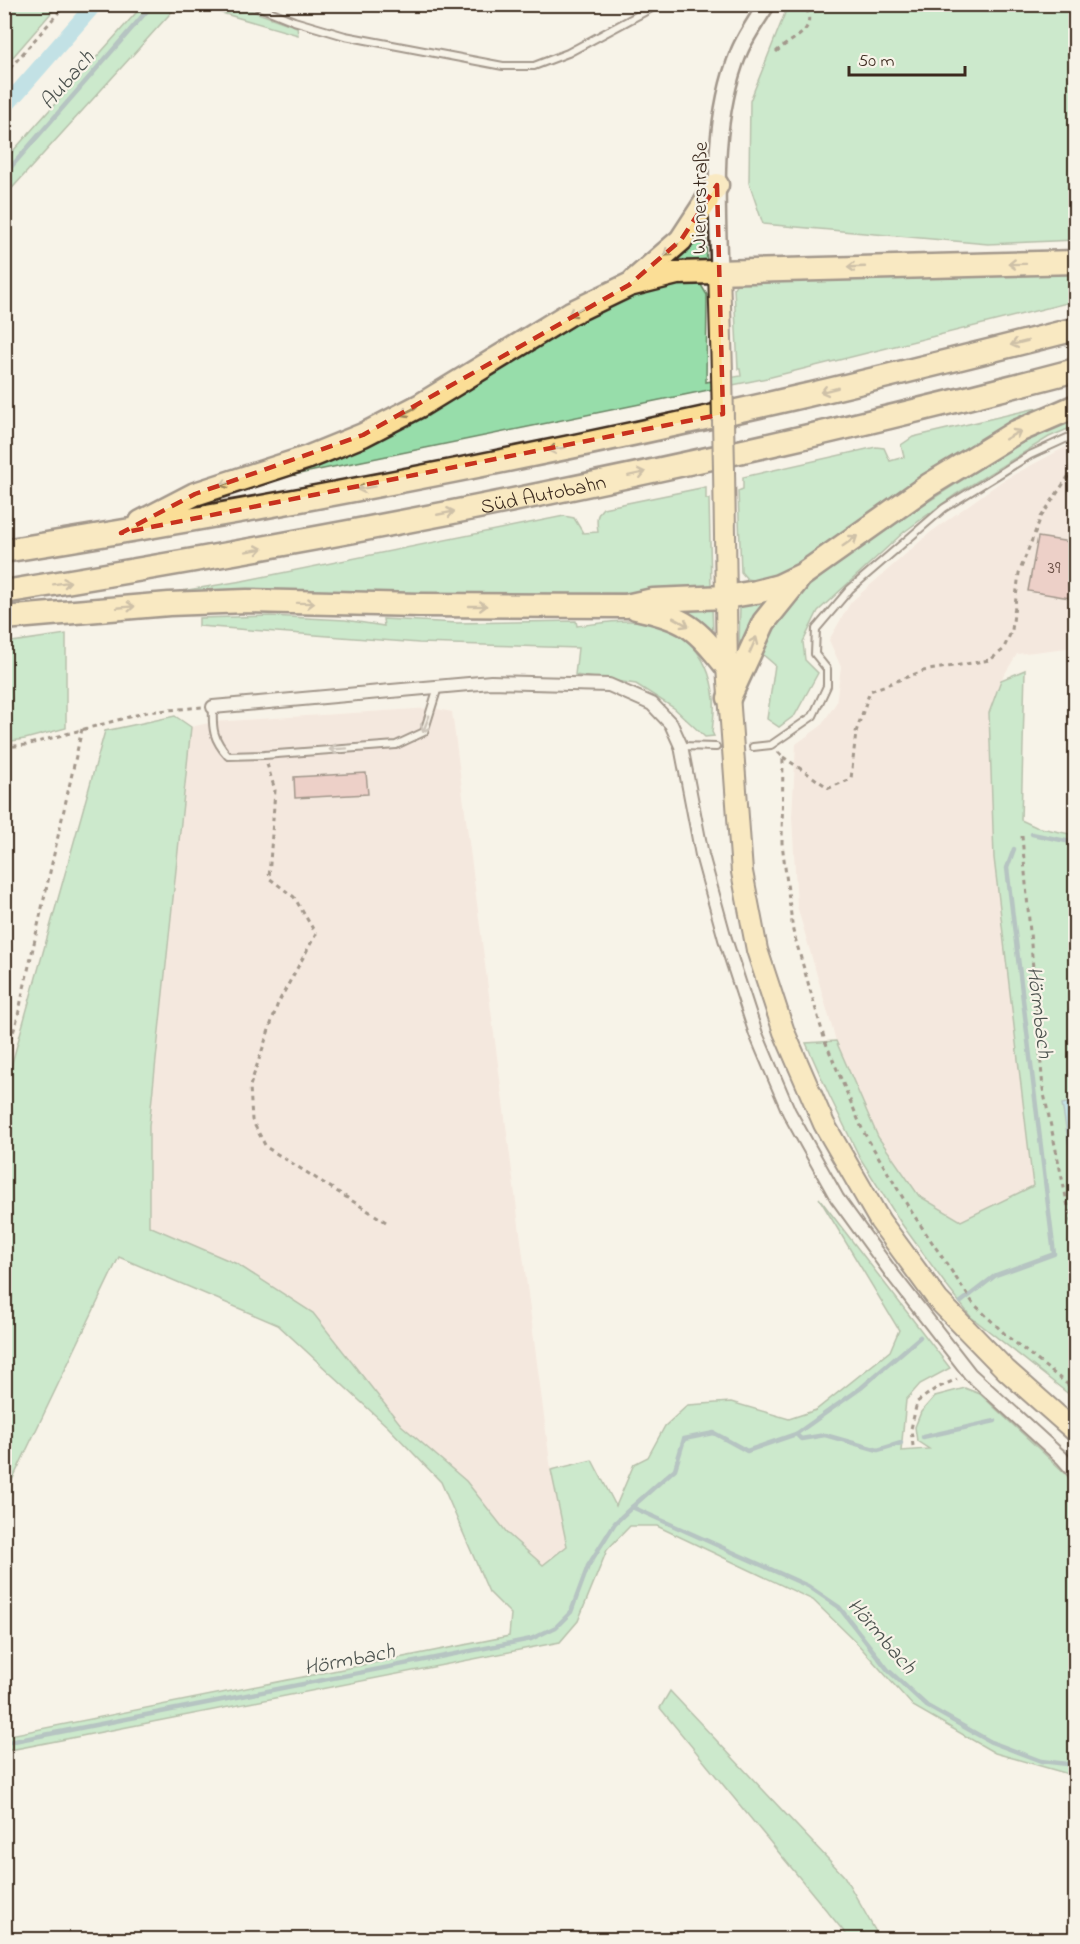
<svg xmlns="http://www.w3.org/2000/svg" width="1080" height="1944" viewBox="0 0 1080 1944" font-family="'Indie Flower',sans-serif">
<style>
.built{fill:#f0dcd3}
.green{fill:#97ddaa;stroke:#698464;stroke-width:1.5}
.water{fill:#82cde2;stroke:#668c94;stroke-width:1.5}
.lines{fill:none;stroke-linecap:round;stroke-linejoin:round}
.stream{stroke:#668c94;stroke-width:4.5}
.canal{stroke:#82cde2;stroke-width:16}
.building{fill:#e1a6a3;stroke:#3b2a1e;stroke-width:1.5}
.service-casing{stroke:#3b2a1e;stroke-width:10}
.minor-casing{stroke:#3b2a1e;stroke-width:16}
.tertiary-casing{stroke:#3b2a1e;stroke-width:20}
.primary-casing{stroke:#3b2a1e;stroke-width:24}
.motorway-casing{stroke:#3b2a1e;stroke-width:27}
.path{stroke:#3b2a1e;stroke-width:3;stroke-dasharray:4.5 4.5;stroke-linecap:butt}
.service{stroke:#f7f3e8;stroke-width:6}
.minor{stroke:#f7f3e8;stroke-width:12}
.tertiary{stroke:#f7f3e8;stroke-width:15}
.primary{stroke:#fbde96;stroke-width:20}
.motorway{stroke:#fbde96;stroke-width:22}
.primary-bridge-casing{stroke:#3b2a1e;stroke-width:24;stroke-linecap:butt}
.primary-bridge{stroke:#fbde96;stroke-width:20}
.oneway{stroke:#9b845a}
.oneway2{stroke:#998e83}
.marked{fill:none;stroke:#c8321e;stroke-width:4.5;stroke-dasharray:12 8;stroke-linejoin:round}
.labels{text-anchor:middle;stroke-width:4.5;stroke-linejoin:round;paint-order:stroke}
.number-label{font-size:18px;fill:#64493f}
.street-label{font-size:21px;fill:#3b2a1e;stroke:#f7f3e8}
.water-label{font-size:22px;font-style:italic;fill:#4d534f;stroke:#f7f3e8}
</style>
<rect width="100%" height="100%" fill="#f7f3e8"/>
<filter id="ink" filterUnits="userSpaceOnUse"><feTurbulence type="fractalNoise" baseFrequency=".0167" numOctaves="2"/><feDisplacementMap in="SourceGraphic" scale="12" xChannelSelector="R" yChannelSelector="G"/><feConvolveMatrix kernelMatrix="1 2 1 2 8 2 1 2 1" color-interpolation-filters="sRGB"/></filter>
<g filter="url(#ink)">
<g class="built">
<polygon points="1075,442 1075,647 1017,654 1001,680 994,858 1033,1186 961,1221 919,1196 878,1137 836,1041 797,906 792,817 796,744 821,726 836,703 841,667 829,640 851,602 931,532 1002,481"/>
<polygon points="432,708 452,712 551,1470 567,1546 543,1565 508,1535 466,1481 401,1425 313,1313 148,1226 149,1126 191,727 213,722"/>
</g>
<g class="green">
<polygon points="5,4 58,5 5,66 4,5"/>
<polygon points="143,5 178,5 5,196 5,160"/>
<polygon points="194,5 235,5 297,27 298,35"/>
<polygon points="795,5 1075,5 1075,240 988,244 763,224 749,183 750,101 785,13"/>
<polygon points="705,219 707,264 661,269"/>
<polygon points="1075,270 1075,301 767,378 294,475 318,464 558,330 635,294 667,285 690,282 701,285 707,295 706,382 741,376 740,369 738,369 734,288 738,281"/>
<polygon points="1050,405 987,436 920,478 793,570 758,582 747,579 741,572 738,491 743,489 743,477 876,447 884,448 890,461 904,457 901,445 913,437"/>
<polygon points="1075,417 1075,426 1049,437 956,494 904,532 818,611 803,642 805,660 818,673 795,715 779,727 767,719 775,665 760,652 793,599 868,540 1036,433"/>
<path d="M706,487V499H709L711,586L703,592L335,596L174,595L176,592L242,581L564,516L574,518L583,533L598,532C597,521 595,516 603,508Z"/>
<polygon points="780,593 743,648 739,647 740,605"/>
<polygon points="668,607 712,607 713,634"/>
<path d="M270,616L345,620L384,626L383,619L457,623L576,621L577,626C594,624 611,621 628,621C678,621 709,650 714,699C715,710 713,721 712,732L714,736L705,737L674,708L636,684L575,675L578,648L419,643L199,626V618Z"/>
<polygon points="66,634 66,728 25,739 5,742 5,643"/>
<polygon points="1025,670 1021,820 1036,827 1075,835 1075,1399 971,1317 949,1289 901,1223 860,1158 830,1097 806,1043 836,1041 878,1137 919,1196 961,1221 1033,1186 994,858 989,713 1001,680"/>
<polygon points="175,716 191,727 149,1126 149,1226 237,1264 313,1313 401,1425 466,1481 508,1534 543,1565 567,1546 551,1470 592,1460 616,1506 634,1464 648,1457 665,1426 688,1405 731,1402 789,1419 816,1410 890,1351 899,1330 819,1198 950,1368 920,1384 906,1400 901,1451 929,1449 917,1441 915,1427 921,1412 935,1396 965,1388 980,1394 1066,1474 1075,1487 1075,1774 1065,1773 995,1753 913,1706 855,1641 813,1600 657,1526 630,1526 607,1550 578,1621 560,1642 5,1751 5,1736 509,1636 511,1614 489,1592 441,1482 388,1427 278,1325 119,1257 5,1495 5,1088 105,731"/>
<polygon points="670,1691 844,1876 880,1939 850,1939 660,1708"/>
</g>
<polygon class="water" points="1075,1101 1076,1101 1075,1181 1062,1104"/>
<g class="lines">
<g class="stream">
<polyline points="4,175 153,4"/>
<polyline points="1032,834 1076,843"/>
<polyline points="961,1302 996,1275 1054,1254 1007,868 1014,849"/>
<polyline points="796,1434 801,1439 825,1435 878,1450 901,1443"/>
<polyline points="923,1437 995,1421"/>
<polyline points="632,1507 675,1469 684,1439 714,1433 747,1451 796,1434 861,1388 920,1337"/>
<polyline points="4,1743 531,1639 556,1627 571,1612 588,1566 615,1523 632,1507 808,1586 839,1607 888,1670 927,1706 991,1742 1041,1761 1076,1765"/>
</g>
<polyline class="canal" points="4,108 95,4"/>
</g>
<g class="building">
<polygon points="1038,537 1076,543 1076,599 1028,591"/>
<polygon points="366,773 368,794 295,798 294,777"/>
</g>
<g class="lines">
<g class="service-casing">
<g id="service">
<polyline points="252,4 294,21 345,36 503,66 534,66 568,53 659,4"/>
<path d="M213,707C212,729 213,739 228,756L264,755L396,745L424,732L438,687"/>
<polyline points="681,746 716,747"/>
<polyline points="753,747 771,745 813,716 827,686 827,669 815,654 816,629 850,589 944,508 1030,455 1076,434"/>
</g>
</g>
<g class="minor-casing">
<polyline id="minor" points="213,707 491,682 609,685 652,704 671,724 681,746 702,855 725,939 756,1034 789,1112 837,1198 893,1275 970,1374 1062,1458 1076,1474"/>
</g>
<g class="tertiary-casing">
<path id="tertiary" d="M719,271C717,199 711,121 739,52C746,35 757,20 767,4"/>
</g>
<g class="primary-casing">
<g id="primary">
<polyline points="719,271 722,373"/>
<polyline points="724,469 727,667 742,872 757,950 784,1032 824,1124 880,1221 938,1300 1006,1370 1076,1432"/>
</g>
</g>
<g class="motorway-casing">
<g id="motorway">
<polyline points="635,280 681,240 717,185"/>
<polyline points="141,522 195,494 309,457 363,435 421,405 571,313 629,285 677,273 1076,262"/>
<path d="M4,551C272,508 539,457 803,396C894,375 985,352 1076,329"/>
<path id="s1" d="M4,592C364,534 723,463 1076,370"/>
<path d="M636,608C687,619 695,627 727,667"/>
<polyline points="4,618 169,604 247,601 419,605 626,606 653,600 726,597 756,592 779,586 802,575 929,485 1016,432 1076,406"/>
<polyline points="729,698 764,622 797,581"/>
</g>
</g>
<g class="path">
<path d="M776,52C794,35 818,34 805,4"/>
<polyline points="4,75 66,4"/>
<polyline points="4,747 26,745 147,712 202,707"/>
<polyline points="778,752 783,757 782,843 793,931 825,1041 863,1131 909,1208 973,1303 1008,1337 1076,1391"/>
<polyline points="783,757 829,788 851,779 856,732 870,691 923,671 990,660 1003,650 1012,630 1019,573 1041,517 1070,474 1076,469"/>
<polyline points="267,764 275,790 269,878 294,897 316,934 278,1003 250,1086 252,1120 266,1147 386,1222"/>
<polyline points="1022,836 1043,1089 1076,1244"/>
<polyline points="4,1057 16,1024 82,729"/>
<polyline points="913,1446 911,1429 917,1402 935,1389 957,1379"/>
</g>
<use href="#service" class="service"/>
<use href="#minor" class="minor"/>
<use href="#tertiary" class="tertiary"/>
<use href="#primary" class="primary"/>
<use href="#motorway" class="motorway"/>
<g class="primary-bridge-casing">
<polyline id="primary-bridge" points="722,373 724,469"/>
</g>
<use href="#primary-bridge" class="primary-bridge"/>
</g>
<defs><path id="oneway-shaft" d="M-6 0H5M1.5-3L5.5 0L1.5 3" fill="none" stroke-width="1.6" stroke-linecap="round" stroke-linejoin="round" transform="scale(1.5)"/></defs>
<g class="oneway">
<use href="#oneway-shaft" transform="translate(671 250) rotate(138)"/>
<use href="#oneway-shaft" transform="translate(1017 264) rotate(179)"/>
<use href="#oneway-shaft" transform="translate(856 267) rotate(178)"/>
<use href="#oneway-shaft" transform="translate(576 311) rotate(152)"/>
<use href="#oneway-shaft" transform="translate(1019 343) rotate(166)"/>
<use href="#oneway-shaft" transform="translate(829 390) rotate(166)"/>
<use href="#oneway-shaft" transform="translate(409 411) rotate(153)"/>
<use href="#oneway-shaft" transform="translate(1013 435) rotate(-29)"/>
<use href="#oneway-shaft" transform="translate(557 449) rotate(169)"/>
<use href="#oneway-shaft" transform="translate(637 474) rotate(-12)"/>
<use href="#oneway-shaft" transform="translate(229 483) rotate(162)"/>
<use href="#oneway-shaft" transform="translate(366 488) rotate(169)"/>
<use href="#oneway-shaft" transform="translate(446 513) rotate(-11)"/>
<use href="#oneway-shaft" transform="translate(850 541) rotate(-35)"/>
<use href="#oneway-shaft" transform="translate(254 550) rotate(-10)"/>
<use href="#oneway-shaft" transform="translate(62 583) rotate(-9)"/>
<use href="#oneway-shaft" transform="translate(306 603) rotate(1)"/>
<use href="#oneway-shaft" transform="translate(478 606)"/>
<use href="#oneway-shaft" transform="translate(126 607) rotate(-5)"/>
<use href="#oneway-shaft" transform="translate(681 622) rotate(29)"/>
<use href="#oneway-shaft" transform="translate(753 645) rotate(-67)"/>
</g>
<g class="oneway2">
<use href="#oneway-shaft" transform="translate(426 724) rotate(111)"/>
<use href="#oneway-shaft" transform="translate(338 749) rotate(176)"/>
</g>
</g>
<path d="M0 0H1080V1944H0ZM717,185L723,414L121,533L195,494L363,435L629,285L681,240Z" fill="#f7f3e8" fill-opacity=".55" fill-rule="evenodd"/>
<path class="marked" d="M717,185L723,414L121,533L195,494L363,435L629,285L681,240Z"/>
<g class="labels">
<g class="number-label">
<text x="1054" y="573">39</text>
</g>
<g class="street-label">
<text transform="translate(699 198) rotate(-89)" y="7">Wienerstraße</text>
<text dy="7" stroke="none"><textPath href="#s1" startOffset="548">Süd Autobahn</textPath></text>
</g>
<g class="water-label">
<text transform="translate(66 79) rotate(-49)" y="8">Aubach</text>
<text transform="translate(1041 1012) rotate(83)" y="8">Hörmbach</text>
<text transform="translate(883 1635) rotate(49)" y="8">Hörmbach</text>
<text transform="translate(349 1658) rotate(-11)" y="8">Hörmbach</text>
</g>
</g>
<rect width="1080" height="1944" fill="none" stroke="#f7f3e8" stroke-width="24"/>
<rect x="12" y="12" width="1056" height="1920" fill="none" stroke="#3b2a1e" stroke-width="2" filter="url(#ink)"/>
<path d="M849 66v9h116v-9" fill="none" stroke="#3b2a1e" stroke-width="3"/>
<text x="858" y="66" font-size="18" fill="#3b2a1e" stroke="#f7f3e8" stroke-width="4.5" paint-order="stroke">50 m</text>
</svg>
